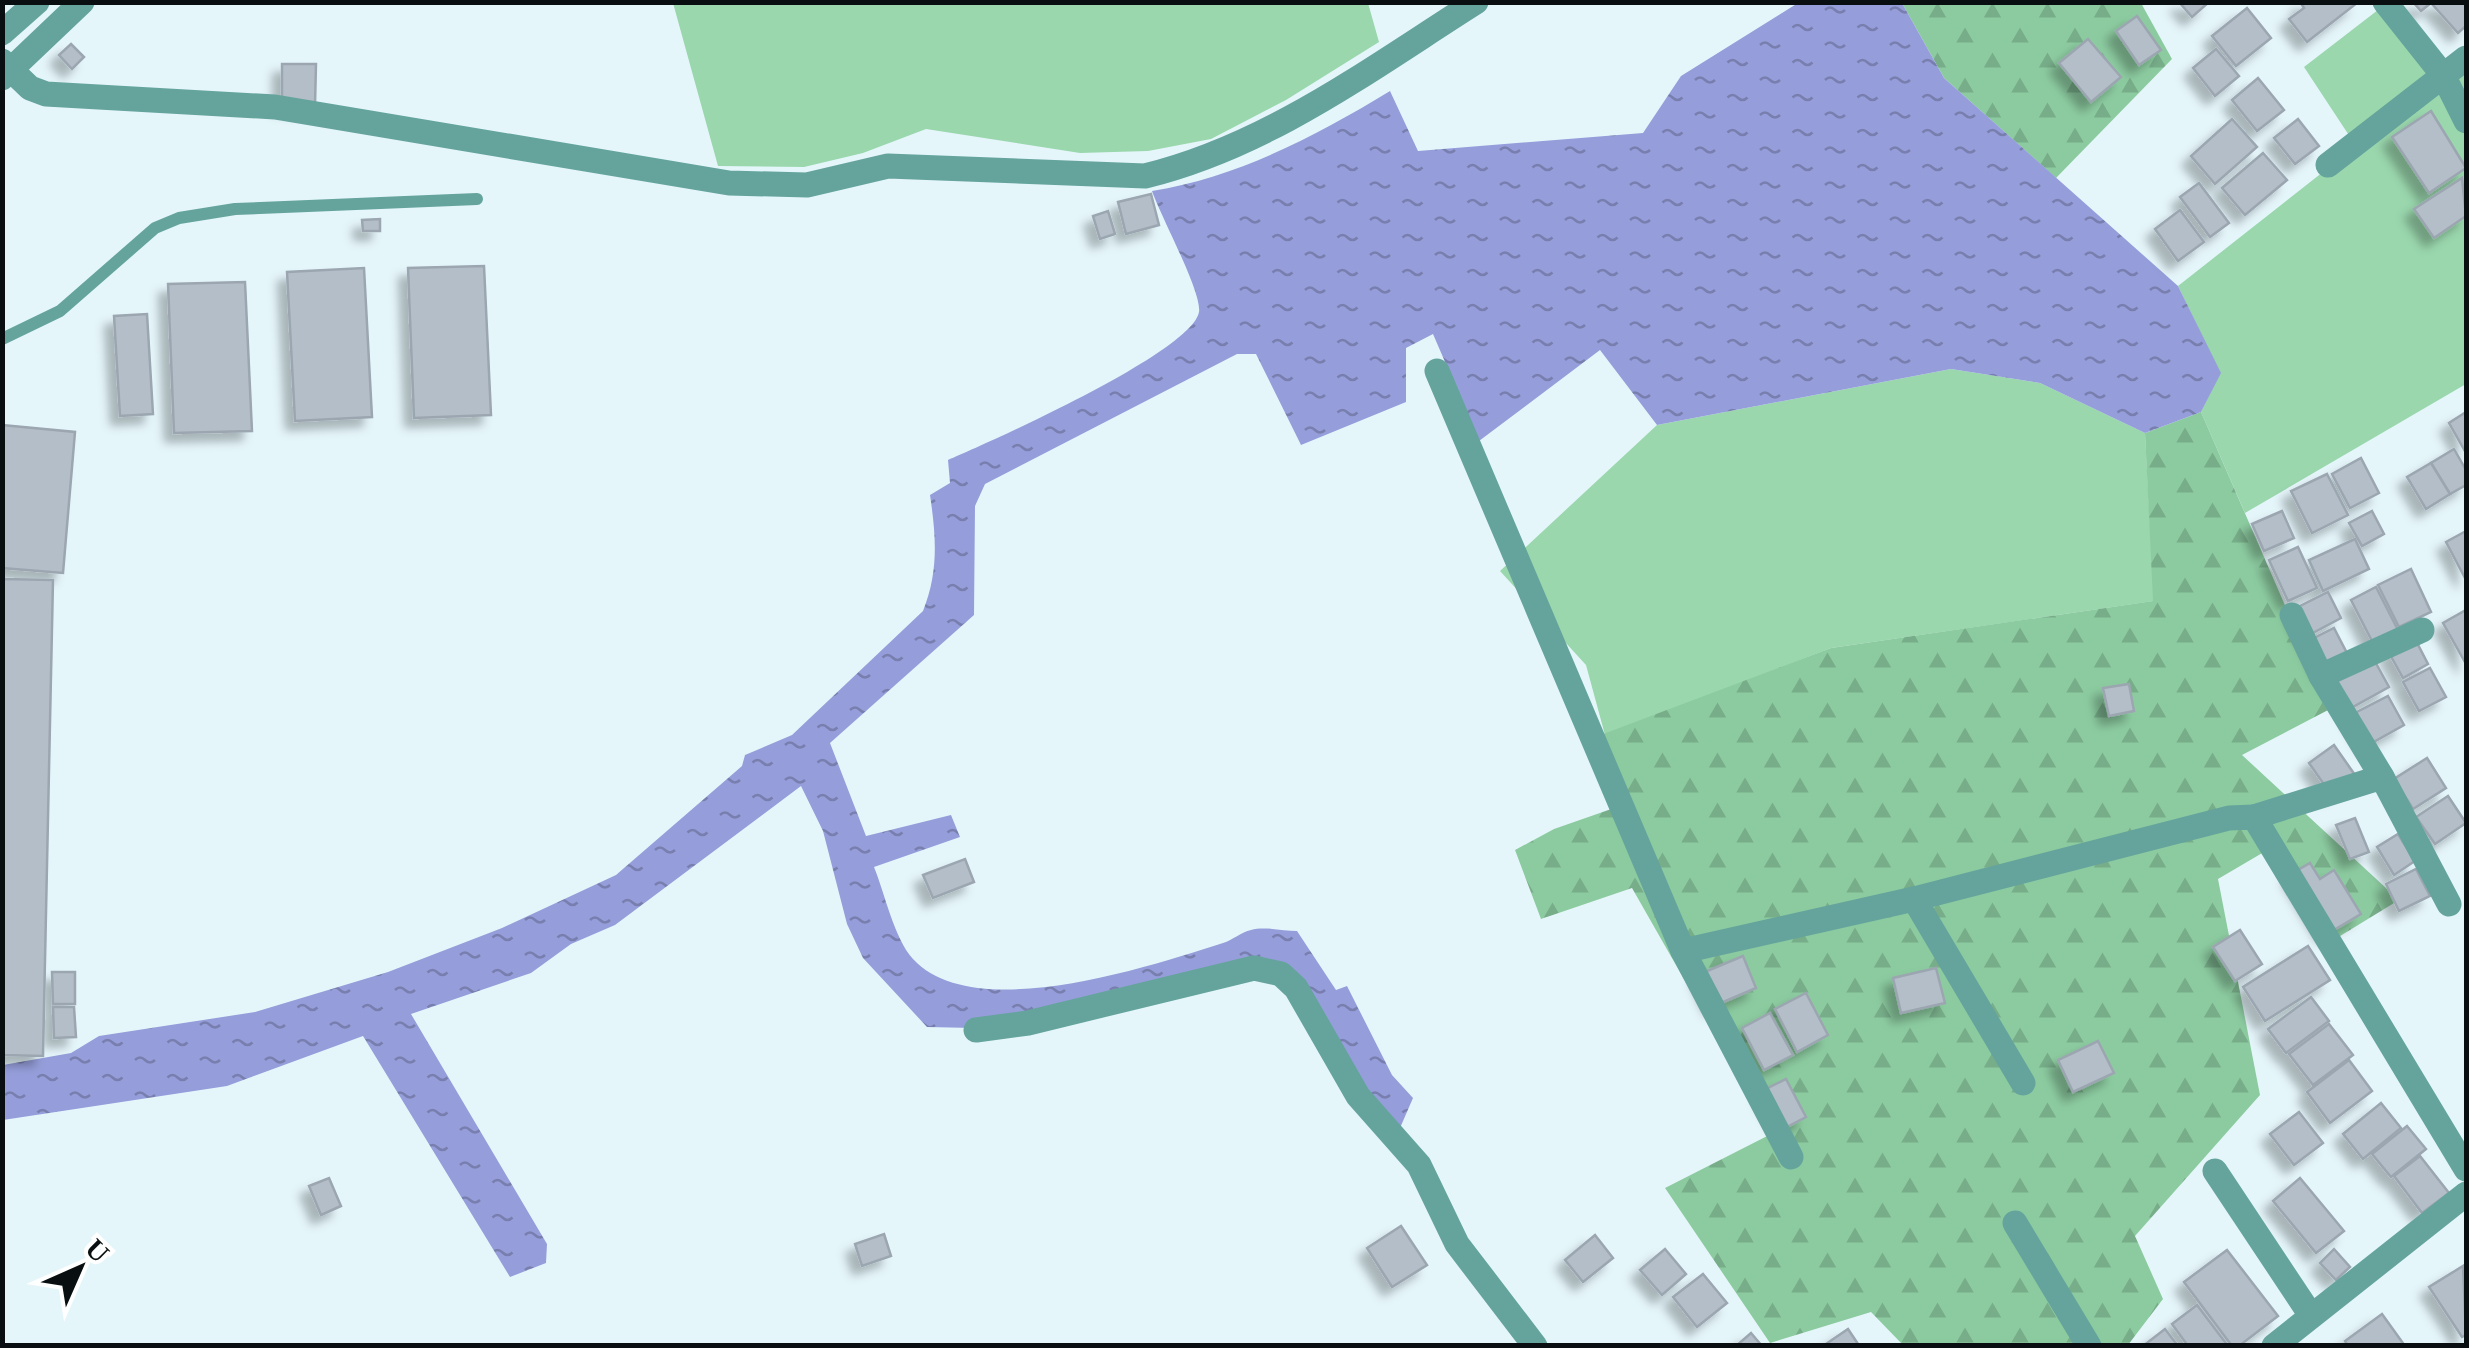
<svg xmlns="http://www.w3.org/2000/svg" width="2469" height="1348" viewBox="0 0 2469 1348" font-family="'Times New Roman',serif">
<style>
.green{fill:#9ad7ad}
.forest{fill:url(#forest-firs)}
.water{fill:url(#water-ripples)}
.building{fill:#b3bec9;stroke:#9ba6b0;stroke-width:2.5;filter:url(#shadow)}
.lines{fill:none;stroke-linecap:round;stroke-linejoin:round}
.service{stroke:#65a49c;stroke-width:12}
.minor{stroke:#65a49c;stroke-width:25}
.tertiary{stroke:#65a49c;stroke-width:25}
</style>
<defs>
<pattern id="forest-firs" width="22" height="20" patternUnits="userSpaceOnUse" patternTransform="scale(2.5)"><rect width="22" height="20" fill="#8ccba0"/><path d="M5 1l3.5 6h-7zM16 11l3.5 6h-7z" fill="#77ad89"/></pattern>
<pattern id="water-ripples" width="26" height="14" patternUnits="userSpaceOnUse" patternTransform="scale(2.5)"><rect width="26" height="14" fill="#959eda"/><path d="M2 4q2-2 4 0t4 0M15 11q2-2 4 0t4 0" fill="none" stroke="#787faf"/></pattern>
<filter id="shadow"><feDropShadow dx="-9" dy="9" stdDeviation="5" flood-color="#0004"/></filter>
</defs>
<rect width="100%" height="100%" fill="#e5f6fb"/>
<g class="green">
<polygon points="673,3 1368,3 1379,42 1286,100 1211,139 1148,151 1080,153 926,129 863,153 804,167 718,166"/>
<polygon points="2387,3 2437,71 2466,50 2466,384 2245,513 2201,412 2220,373 2178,286 2356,146 2304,67"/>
<polygon points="1951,369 2040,383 2145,433 2154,601 1831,648 1605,735 1586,665 1500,571 1657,425"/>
</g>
<g class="forest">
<polygon points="1902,3 2141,3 2172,59 2056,178 1944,78"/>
<polygon points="2201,412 2330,709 2242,755 2399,900 2327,944 2264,852 2218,879 2260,1095 2135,1236 2163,1299 2128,1345 1903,1345 1871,1312 1770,1343 1665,1188 1781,1129 1689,988 1632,888 1541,919 1515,850 1554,829 1617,807 1590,739 1831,648 2153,601 2145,433"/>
</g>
<path class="water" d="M1798,3H1902L1944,78L2178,286L2221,373L2201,412L2145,433L2040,383L1951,369L1657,425L1600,350L1479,441L1433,334L1406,348V402L1301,445L1256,354H1237L985,484L975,506L974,615L830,743L866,836L951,815L960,837L874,867C885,894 894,938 913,959C974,1025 1147,967 1223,943C1233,940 1241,932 1251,930C1264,926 1283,931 1297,931L1336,990L1347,986L1392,1075L1413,1098L1400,1128L1379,1113L1282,963L973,1028L927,1027L863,958L847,924L823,831L801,786L615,925L571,944L531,973L411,1014L547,1244L546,1263L510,1277L363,1036L227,1086L3,1120V1065L71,1053L99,1036L255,1012L388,972L502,928L616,875L742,766L745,755L792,735L923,611C939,571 936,536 930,495L950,483L948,460C990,442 1192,352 1199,312C1202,292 1161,217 1152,191C1238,177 1316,136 1390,91L1418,151L1643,133L1681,76Z"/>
<g class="building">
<polygon points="2179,2 2209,2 2192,17"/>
<polygon points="2300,2 2357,2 2357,3 2307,42 2289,19 2304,8"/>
<polygon points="2413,2 2466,2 2466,26 2458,33 2431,3 2421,11"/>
<polygon points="2247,8 2271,38 2236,66 2212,36"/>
<polygon points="2137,16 2161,50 2139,65 2116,31"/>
<polygon points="2088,39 2121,77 2091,102 2059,63"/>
<polygon points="71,44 84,57 72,69 59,55"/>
<polygon points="2216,49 2239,76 2215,96 2193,68"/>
<polygon points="282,64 316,64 315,105 282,104"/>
<polygon points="2258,78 2284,110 2257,131 2232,100"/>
<polygon points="2431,111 2466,168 2429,193 2392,137"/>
<polygon points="2232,119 2257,147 2215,184 2191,156"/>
<polygon points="2298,119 2319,146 2295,164 2274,138"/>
<polygon points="2263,153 2287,180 2245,215 2222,188"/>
<polygon points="2462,178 2466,216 2434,238 2414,209"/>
<polygon points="2199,183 2229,223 2210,237 2180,197"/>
<polygon points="1151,194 1159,225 1126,234 1118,202"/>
<polygon points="2180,210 2204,242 2178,261 2155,229"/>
<polygon points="1108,211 1115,234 1100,239 1093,216"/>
<polygon points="380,219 380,231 363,231 362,220"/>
<polygon points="484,266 491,415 414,418 408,268"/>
<polygon points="364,268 372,417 295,421 287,272"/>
<polygon points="245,282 252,431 174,433 168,284"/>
<polygon points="147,314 153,414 120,416 114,316"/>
<polygon points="2466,412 2466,453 2449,423"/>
<polygon points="2,425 75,432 63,573 2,568"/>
<polygon points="2454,449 2466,470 2466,485 2450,494 2431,463"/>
<polygon points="2361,458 2379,493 2350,508 2332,474"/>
<polygon points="2431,463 2450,494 2426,509 2407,477"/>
<polygon points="2327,474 2348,515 2312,533 2291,491"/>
<polygon points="2282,511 2294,538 2264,551 2252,524"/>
<polygon points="2372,511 2384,534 2362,546 2349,523"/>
<polygon points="2466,531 2466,580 2446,542"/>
<polygon points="2355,539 2369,569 2323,591 2309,560"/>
<polygon points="2298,547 2317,588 2288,601 2269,560"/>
<polygon points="2411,569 2431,612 2399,627 2378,585"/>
<polygon points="2,579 53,580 43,1056 2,1055"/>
<polygon points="2376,587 2400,634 2375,647 2351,600"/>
<polygon points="2328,592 2341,618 2307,636 2294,609"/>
<polygon points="2466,610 2466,664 2443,623"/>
<polygon points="2334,628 2350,659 2325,671 2310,640"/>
<polygon points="2414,637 2428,664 2403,678 2388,651"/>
<polygon points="2372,656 2389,687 2351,708 2333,677"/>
<polygon points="2430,668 2446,697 2419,711 2403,682"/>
<polygon points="2129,684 2134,711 2109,716 2103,688"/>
<polygon points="2388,696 2404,725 2370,744 2353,714"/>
<polygon points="2334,745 2355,775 2330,793 2309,763"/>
<polygon points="2427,758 2446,788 2413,809 2394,779"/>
<polygon points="2448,796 2466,823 2435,844 2416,817"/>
<polygon points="2355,818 2369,852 2350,859 2336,825"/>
<polygon points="2398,834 2415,861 2394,875 2377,847"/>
<polygon points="965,859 974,882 933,898 923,875"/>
<polygon points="2310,863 2320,879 2334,870 2361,914 2327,934 2291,874"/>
<polygon points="2416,869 2430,896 2399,911 2386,884"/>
<polygon points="2240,930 2262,964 2235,981 2213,947"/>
<polygon points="2308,946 2330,980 2265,1021 2243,987"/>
<polygon points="1743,956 1756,988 1714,1006 1700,974"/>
<polygon points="1936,968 1945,1003 1901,1013 1893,978"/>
<polygon points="52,972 75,972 75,1004 53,1004"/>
<polygon points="1806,993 1828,1035 1797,1052 1775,1009"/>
<polygon points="2311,997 2329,1021 2286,1053 2268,1029"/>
<polygon points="53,1007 74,1007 76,1037 54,1038"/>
<polygon points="1770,1013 1793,1055 1764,1070 1742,1028"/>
<polygon points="2329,1024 2353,1055 2313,1085 2289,1054"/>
<polygon points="2098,1041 2114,1073 2073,1092 2058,1060"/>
<polygon points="2349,1060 2372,1091 2330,1123 2307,1092"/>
<polygon points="1786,1079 1806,1117 1785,1128 1764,1090"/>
<polygon points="2381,1103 2401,1128 2363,1159 2343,1134"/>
<polygon points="2299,1112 2323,1143 2294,1165 2270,1134"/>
<polygon points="2407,1126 2426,1149 2391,1177 2372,1154"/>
<polygon points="2420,1156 2449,1193 2422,1213 2394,1176"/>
<polygon points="329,1178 341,1206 321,1215 309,1186"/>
<polygon points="2300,1178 2344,1231 2316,1253 2273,1201"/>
<polygon points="1401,1226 1427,1265 1392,1287 1367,1248"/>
<polygon points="884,1234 891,1256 862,1266 855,1244"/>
<polygon points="1595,1235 1613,1258 1583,1282 1565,1260"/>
<polygon points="1665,1249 1686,1274 1662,1295 1640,1270"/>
<polygon points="2334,1249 2350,1267 2336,1280 2320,1263"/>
<polygon points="2227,1250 2278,1316 2239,1346 2232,1346 2184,1282"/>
<polygon points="2463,1266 2466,1335 2462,1337 2429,1287"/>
<polygon points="1703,1274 1727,1303 1697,1327 1673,1297"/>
<polygon points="2197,1305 2228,1346 2188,1346 2172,1324"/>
<polygon points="2382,1314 2405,1346 2348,1346 2345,1341"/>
<polygon points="1848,1329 1858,1344 1823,1346"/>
<polygon points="2165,1329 2178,1346 2143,1346"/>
<polygon points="1751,1333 1762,1346 1736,1346"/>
</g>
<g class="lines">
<polyline class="service" points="2,339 60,311 155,228 179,218 235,209 477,199"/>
<g class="minor">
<polyline points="2385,2 2443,75 2466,121"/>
<path d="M2,61L30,88L46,94L275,107L729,183L807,185L888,166L1145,176C1268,146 1370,69 1476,2"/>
<polyline points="2328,165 2466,58"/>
<polyline points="1437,371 1683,951 1791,1157"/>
<polyline points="2292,615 2321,676 2382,777"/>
<polyline points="2321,676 2422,630"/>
<polyline points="2254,817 2382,777 2449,904"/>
<polyline points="1683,951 1914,899"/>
<polyline points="976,1030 1028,1023 1254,968 1281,974 1296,988 1358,1096 1419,1165 1457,1244 1535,1346"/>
<polyline points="2023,1083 1914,899 2229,818 2254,817 2466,1169"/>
<polyline points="2215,1171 2310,1314"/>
<polyline points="2015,1223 2089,1346"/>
<polyline points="2274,1346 2466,1194"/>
</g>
<g class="tertiary">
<polyline points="2,33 37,2"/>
<polyline points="2,78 82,2"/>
</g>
</g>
<rect width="2469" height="1348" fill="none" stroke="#090f10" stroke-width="10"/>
<g transform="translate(80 1268) rotate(45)" stroke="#ffffff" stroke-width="8" paint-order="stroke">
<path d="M0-8L18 38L0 25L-18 38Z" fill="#090f10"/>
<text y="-15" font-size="28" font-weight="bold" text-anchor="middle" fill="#090f10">U</text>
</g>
</svg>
